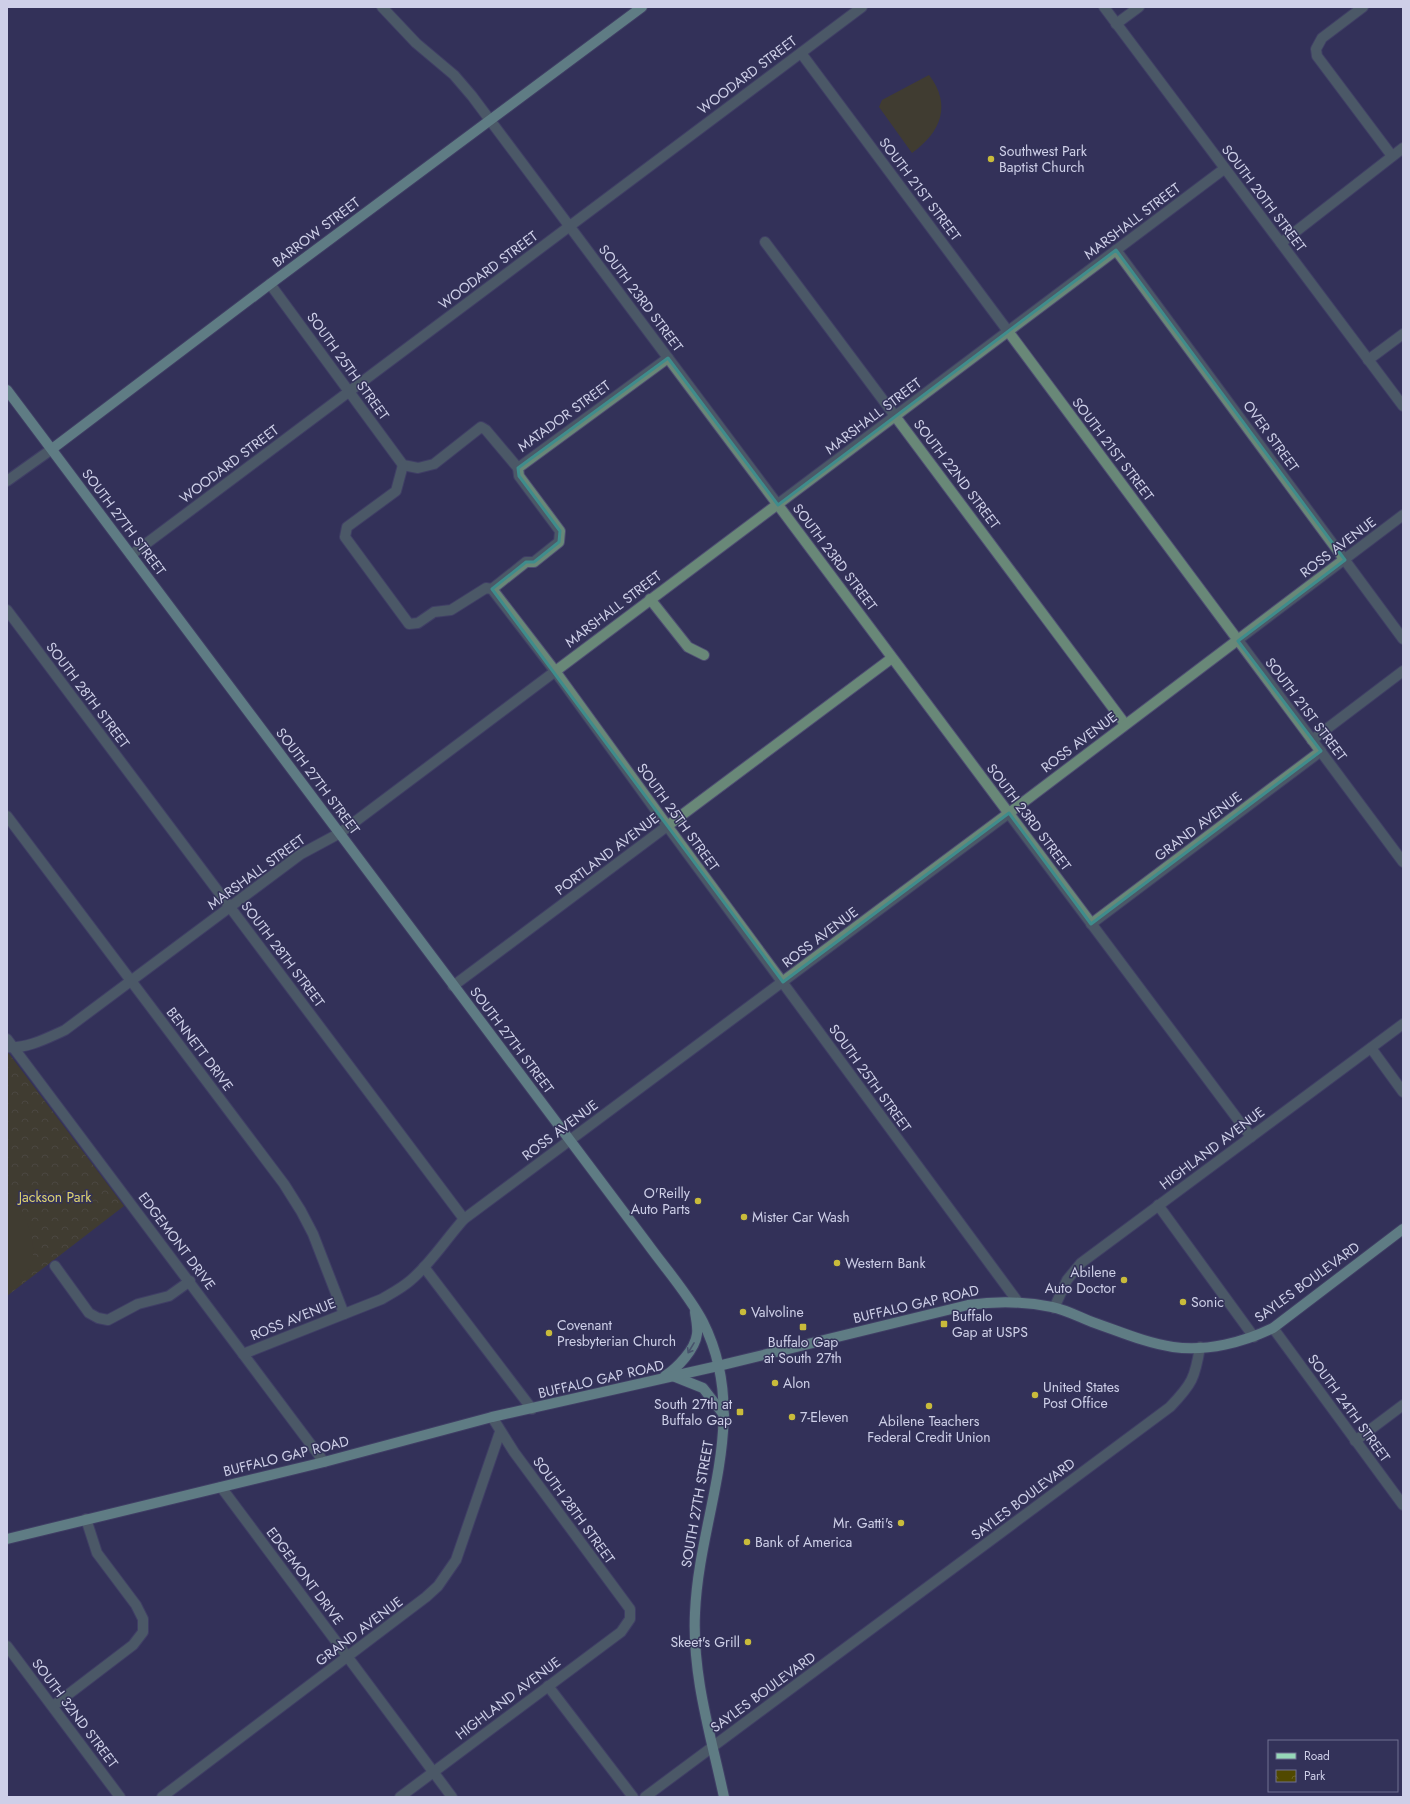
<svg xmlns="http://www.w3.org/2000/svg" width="1410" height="1804" viewBox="0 0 1410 1804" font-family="Jost,sans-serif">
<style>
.park{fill:url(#park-crowns)}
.pitch{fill:#514900}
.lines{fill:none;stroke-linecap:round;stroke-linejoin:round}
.minor-casing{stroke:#4f4e73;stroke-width:12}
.major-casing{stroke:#4f4e73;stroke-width:12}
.minor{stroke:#698878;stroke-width:10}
.major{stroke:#96d7b8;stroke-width:10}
.oneway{stroke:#607c84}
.marked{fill:none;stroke:#3f8c8c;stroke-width:3;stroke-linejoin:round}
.poi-dot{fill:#c9bb3b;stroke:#333259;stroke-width:1.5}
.labels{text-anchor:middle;stroke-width:3;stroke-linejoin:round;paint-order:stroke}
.street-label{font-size:14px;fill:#cecfe8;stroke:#333259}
.poi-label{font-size:14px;fill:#cecfe8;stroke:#333259;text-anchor:start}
.park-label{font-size:14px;fill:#ded36e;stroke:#333259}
</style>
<defs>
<pattern id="park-crowns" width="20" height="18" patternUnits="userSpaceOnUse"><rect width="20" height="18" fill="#514900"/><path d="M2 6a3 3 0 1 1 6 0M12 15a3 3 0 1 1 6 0" fill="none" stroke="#696225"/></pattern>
</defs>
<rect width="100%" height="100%" fill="#333259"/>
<polygon class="park" points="7,1051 124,1206 7,1296"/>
<g class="pitch">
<path d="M929,75C952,105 941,132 912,153L879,107L882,100Z"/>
<path d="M14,1195C25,1218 42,1246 28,1271C23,1279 13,1285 7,1290V1200Z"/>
</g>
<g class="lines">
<g class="minor-casing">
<g id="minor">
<polyline points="382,7 416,43 454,75 472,96 1251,1137"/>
<polyline points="1104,7 1403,406"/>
<polyline points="1363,7 1322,38 1316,49 1317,56 1392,156"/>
<polyline points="1116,24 1139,7"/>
<polyline points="801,53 1403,862"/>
<polyline points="765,242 1125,724"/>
<polyline points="1281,243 1403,148"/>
<polyline points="1116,250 1403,639"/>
<polyline points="270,284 403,465 418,468 434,464 481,427 486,430 518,468"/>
<polyline points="1368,360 1403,334"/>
<polyline points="403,465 396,491 347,527 345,537 409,624 418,623 434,612 451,610 486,588 492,589 555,671 668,827 1018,1302"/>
<polyline points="7,481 52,449"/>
<polyline points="131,555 862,7"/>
<polyline points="492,589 526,562 534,562 559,542 560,531 519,476 518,468 668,358"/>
<polyline points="650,599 688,647 704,655"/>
<polyline points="7,610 464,1219"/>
<polyline points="1312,740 1403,671"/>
<polyline points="7,816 284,1184 301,1211 313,1234 344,1314"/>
<polyline points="1091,924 1321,751"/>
<polyline points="453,986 892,658"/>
<polyline points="7,1039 324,1462"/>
<path d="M7,1047C27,1049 47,1038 65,1030L301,854L340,833L1224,169"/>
<polyline points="1371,1048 1403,1092"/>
<polyline points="1158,1205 1254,1337"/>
<polyline points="55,1266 89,1313 98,1318 108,1320 138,1304 169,1296 190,1281"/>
<polyline points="424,1267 532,1409"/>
<polyline points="1054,1308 1067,1280 1081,1263 1403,1024"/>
<polyline points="1273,1328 1403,1505"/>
<path d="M243,1354L382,1299C392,1293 402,1288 411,1280C431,1263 446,1239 464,1219L1009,813L1403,515"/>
<polyline points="1355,1441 1403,1405"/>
<polyline points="221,1487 452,1797"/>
<polyline points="7,1646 120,1797"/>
<polyline points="548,1686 633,1797"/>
<polyline points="53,1706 133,1645 143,1632 143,1619 136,1605 97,1553 86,1519"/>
<polyline points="162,1797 426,1597 438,1586 456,1560 500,1432"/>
<polyline points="400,1797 621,1632 630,1619 630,1609 514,1452 492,1417"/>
<path d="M645,1797L1170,1407C1192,1384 1195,1378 1200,1347"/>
</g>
</g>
<g class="major-casing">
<g id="major">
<path d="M7,390L647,1243C665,1268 689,1295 703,1322C752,1420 699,1513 695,1613C692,1676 711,1736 724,1797"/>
<polyline points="52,449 270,284 642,7"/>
<path d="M665,1376C677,1368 695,1350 697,1334C698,1328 696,1319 695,1312"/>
<polyline points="673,1376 703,1388 724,1415"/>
<path d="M7,1539L324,1462L492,1417L718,1366L968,1305C997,1301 1023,1301 1052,1307C1067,1310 1081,1318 1095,1323C1121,1332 1146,1343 1173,1347C1207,1352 1244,1342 1273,1328L1403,1229"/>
</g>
</g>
<use href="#minor" class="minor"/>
<use href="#major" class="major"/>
</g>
<defs><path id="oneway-shaft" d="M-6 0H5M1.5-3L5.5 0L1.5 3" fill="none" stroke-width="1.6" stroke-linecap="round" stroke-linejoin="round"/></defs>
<use class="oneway" href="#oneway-shaft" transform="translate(691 1348) rotate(121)"/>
<path d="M0 0H1410V1804H0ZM1116,250L1345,560L1238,641L1321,751L1091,924L1009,813L783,982L492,589L526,562H534L559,542L560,531L519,476L518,468L668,358L778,505Z" fill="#333259" fill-opacity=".55" fill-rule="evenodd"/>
<path class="marked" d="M1116,250L1345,560L1238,641L1321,751L1091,924L1009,813L783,982L492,589L526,562H534L559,542L560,531L519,476L518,468L668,358L778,505Z"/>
<g class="poi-dot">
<circle cx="991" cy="159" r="4"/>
<circle cx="698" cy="1201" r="4"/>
<circle cx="744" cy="1217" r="4"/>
<circle cx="837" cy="1263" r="4"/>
<circle cx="1124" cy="1280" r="4"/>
<circle cx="1183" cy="1302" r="4"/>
<circle cx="743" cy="1312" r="4"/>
<rect x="940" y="1320" width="8" height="8" rx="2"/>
<rect x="799" y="1323" width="8" height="8" rx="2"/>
<circle cx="549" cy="1333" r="4"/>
<circle cx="775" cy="1383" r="4"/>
<circle cx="1035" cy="1395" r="4"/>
<circle cx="929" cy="1406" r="4"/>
<rect x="736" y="1408" width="8" height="8" rx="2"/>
<circle cx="792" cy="1417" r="4"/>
<circle cx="901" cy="1523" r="4"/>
<circle cx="747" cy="1542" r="4"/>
<circle cx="748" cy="1642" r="4"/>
</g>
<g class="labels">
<g class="street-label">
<text transform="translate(747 75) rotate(-37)" y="5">WOODARD STREET</text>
<text transform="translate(920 189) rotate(53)" y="5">SOUTH 21ST STREET</text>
<text transform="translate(1264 198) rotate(53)" y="5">SOUTH 20TH STREET</text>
<text transform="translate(1132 221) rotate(-37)" y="5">MARSHALL STREET</text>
<text transform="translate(316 232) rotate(-37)" y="5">BARROW STREET</text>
<text transform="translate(488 270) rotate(-37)" y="5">WOODARD STREET</text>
<text transform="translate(641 298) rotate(53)" y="5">SOUTH 23RD STREET</text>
<text transform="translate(348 366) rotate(54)" y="5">SOUTH 25TH STREET</text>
<text transform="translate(564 416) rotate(-36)" y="5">MATADOR STREET</text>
<text transform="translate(873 416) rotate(-37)" y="5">MARSHALL STREET</text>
<text transform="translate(1271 436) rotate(54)" y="5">OVER STREET</text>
<text transform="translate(1113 449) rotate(53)" y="5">SOUTH 21ST STREET</text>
<text transform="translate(229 464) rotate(-37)" y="5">WOODARD STREET</text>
<text transform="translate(957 474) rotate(53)" y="5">SOUTH 22ND STREET</text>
<text transform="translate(124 522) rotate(53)" y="5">SOUTH 27TH STREET</text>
<text transform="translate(1338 547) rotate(-37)" y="5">ROSS AVENUE</text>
<text transform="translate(835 557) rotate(53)" y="5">SOUTH 23RD STREET</text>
<text transform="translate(613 609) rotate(-37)" y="5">MARSHALL STREET</text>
<text transform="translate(88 695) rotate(53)" y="5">SOUTH 28TH STREET</text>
<text transform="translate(1306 709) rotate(53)" y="5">SOUTH 21ST STREET</text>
<text transform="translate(1079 742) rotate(-37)" y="5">ROSS AVENUE</text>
<text transform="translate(318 781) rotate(53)" y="5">SOUTH 27TH STREET</text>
<text transform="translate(678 817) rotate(54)" y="5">SOUTH 25TH STREET</text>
<text transform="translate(1029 817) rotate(53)" y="5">SOUTH 23RD STREET</text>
<text transform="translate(1198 826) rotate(-37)" y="5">GRAND AVENUE</text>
<text transform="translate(607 854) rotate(-37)" y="5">PORTLAND AVENUE</text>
<text transform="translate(256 872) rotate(-36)" y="5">MARSHALL STREET</text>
<text transform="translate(820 937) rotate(-37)" y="5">ROSS AVENUE</text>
<text transform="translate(283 954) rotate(53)" y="5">SOUTH 28TH STREET</text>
<text transform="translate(512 1040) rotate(53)" y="5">SOUTH 27TH STREET</text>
<text transform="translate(200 1049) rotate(53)" y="5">BENNETT DRIVE</text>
<text transform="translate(870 1078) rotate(54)" y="5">SOUTH 25TH STREET</text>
<text transform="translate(560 1130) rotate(-37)" y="5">ROSS AVENUE</text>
<text transform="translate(1212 1148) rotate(-37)" y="5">HIGHLAND AVENUE</text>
<text transform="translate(177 1241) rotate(53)" y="5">EDGEMONT DRIVE</text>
<text transform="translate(1307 1282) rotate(-36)" y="5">SAYLES BOULEVARD</text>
<text transform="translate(916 1304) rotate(-13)" y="5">BUFFALO GAP ROAD</text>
<text transform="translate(293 1319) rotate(-22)" y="5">ROSS AVENUE</text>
<text transform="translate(601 1379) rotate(-13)" y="5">BUFFALO GAP ROAD</text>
<text transform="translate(1349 1408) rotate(54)" y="5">SOUTH 24TH STREET</text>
<text transform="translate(286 1456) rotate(-14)" y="5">BUFFALO GAP ROAD</text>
<text transform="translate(1023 1499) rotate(-37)" y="5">SAYLES BOULEVARD</text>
<text transform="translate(697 1504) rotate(-80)" y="5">SOUTH 27TH STREET</text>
<text transform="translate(574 1510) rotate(54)" y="5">SOUTH 28TH STREET</text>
<text transform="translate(305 1576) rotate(53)" y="5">EDGEMONT DRIVE</text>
<text transform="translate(359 1631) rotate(-37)" y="5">GRAND AVENUE</text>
<text transform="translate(763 1692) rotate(-36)" y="5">SAYLES BOULEVARD</text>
<text transform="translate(508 1698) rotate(-37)" y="5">HIGHLAND AVENUE</text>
<text transform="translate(75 1713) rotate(53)" y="5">SOUTH 32ND STREET</text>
</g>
<g class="poi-label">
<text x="999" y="156">Southwest Park<tspan x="999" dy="16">Baptist Church</tspan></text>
<text x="690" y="1198" text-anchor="end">O'Reilly<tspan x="690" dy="16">Auto Parts</tspan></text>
<text x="752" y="1222">Mister Car Wash</text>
<text x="845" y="1268">Western Bank</text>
<text x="1116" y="1277" text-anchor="end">Abilene<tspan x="1116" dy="16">Auto Doctor</tspan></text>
<text x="1191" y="1307">Sonic</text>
<text x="751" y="1317">Valvoline</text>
<text x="952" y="1321">Buffalo<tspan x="952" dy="16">Gap at USPS</tspan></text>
<text x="557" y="1330">Covenant<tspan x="557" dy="16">Presbyterian Church</tspan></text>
<text x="803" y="1347" text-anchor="middle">Buffalo Gap<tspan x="803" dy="16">at South 27th</tspan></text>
<text x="783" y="1388">Alon</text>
<text x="1043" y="1392">United States<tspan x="1043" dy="16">Post Office</tspan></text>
<text x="732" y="1409" text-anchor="end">South 27th at<tspan x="732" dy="16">Buffalo Gap</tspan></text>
<text x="800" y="1422">7-Eleven</text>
<text x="929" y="1426" text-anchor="middle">Abilene Teachers<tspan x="929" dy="16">Federal Credit Union</tspan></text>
<text x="893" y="1528" text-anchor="end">Mr. Gatti's</text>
<text x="755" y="1547">Bank of America</text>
<text x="740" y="1647" text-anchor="end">Skeet's Grill</text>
</g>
<g class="park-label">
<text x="55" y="1202">Jackson Park</text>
</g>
</g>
<rect width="1410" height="1804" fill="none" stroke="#cecfe8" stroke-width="16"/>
<rect x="1268" y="1740" width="130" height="52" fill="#333259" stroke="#717192"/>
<rect x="1276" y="1753" width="20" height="6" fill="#96d7b8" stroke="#717192"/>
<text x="1304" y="1760" font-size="12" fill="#cecfe8">Road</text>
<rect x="1276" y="1770" width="20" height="12" fill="url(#park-crowns)" stroke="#717192"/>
<text x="1304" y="1780" font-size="12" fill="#cecfe8">Park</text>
</svg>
